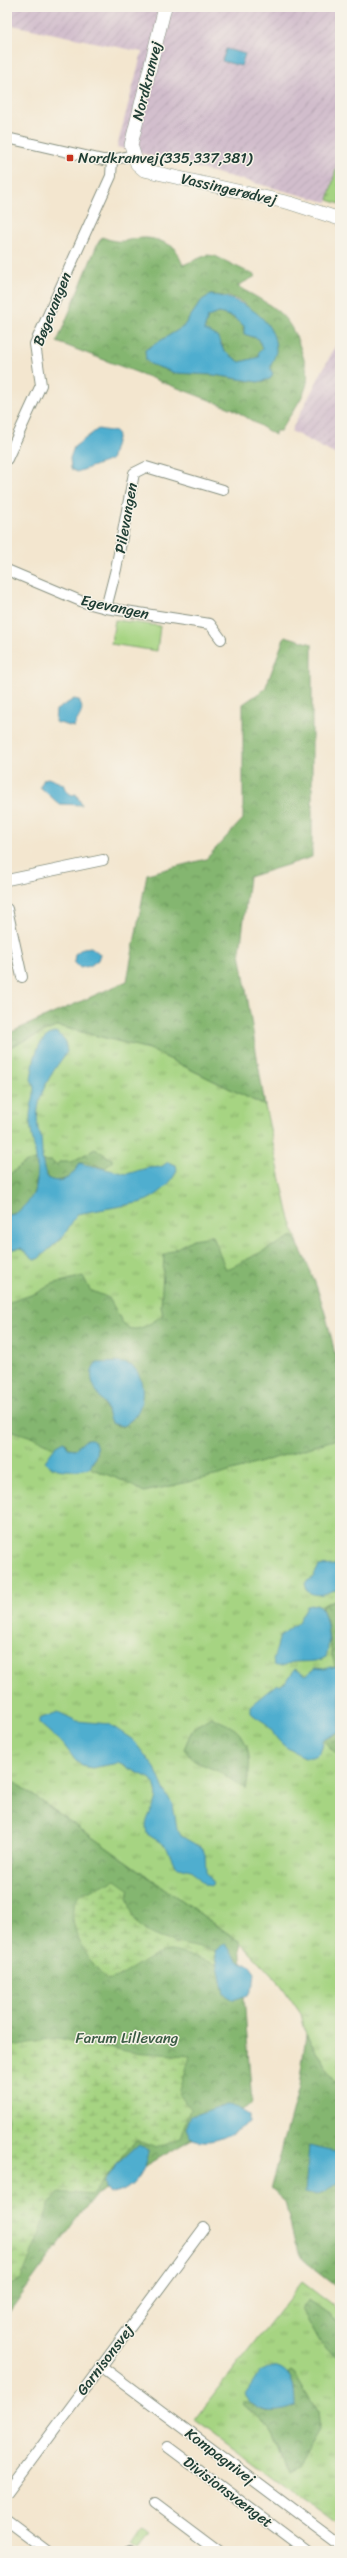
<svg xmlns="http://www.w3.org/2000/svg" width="347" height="2558" viewBox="0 0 347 2558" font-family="Sriracha,sans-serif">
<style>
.industrial{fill:url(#industrial-furrows)}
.grass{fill:url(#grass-tufts);stroke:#62885b}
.forest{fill:url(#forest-crowns);stroke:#527a52;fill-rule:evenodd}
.wetland{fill:url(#wetland-marsh);stroke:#62885b}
.garden{fill:#a6d482;stroke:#62885b}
.water{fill:#50aecf;stroke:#387682;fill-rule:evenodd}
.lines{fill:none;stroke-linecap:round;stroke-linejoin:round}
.minor-casing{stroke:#899282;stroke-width:12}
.tertiary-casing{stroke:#899282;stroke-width:14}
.minor{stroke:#fff;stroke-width:10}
.tertiary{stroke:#fff;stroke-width:13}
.poi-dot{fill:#c8321e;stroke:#f7f3e8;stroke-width:1.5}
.labels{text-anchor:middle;stroke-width:3;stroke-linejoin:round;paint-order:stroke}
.street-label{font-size:15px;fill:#1f3d34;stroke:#f7f3e8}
.poi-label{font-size:15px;fill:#1f3d34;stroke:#f7f3e8;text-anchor:start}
.park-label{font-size:15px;fill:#3a5b44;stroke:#f7f3e8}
</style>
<defs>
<pattern id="industrial-furrows" width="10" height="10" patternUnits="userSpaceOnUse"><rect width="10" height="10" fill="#d1bdcc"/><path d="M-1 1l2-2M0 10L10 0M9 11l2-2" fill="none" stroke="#b3a3b0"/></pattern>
<pattern id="grass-tufts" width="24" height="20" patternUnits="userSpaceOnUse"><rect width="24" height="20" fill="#a6d482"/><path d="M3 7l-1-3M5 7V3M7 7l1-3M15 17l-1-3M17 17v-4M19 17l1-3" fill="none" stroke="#87ad6b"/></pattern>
<pattern id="forest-crowns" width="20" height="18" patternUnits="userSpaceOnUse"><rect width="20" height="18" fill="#84b670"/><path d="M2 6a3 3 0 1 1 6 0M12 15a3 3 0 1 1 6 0" fill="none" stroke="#6b955d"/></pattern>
<pattern id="wetland-marsh" width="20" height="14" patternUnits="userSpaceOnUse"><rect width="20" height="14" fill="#a6d482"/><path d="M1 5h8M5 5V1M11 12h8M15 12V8" fill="none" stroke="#87ad6b"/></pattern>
</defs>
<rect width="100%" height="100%" fill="#f7f3e8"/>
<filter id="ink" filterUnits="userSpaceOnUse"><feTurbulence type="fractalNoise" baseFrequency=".025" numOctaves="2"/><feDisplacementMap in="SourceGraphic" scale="8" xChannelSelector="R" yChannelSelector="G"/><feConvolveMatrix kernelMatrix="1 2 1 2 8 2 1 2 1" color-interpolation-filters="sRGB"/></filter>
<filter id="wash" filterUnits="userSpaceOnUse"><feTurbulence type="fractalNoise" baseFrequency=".012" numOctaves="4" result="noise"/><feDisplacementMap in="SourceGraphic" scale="16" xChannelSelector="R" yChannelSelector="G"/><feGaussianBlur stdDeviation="0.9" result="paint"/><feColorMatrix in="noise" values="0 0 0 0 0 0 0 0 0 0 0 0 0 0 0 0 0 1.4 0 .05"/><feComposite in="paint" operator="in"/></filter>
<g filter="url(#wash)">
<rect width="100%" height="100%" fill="#f3e6cf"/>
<g class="industrial">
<polygon points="7,7 340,7 340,151 327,202 117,147 142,52 7,24"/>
<polygon points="340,337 340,457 291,431"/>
</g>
<g class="grass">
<polygon points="340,154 340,204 328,200"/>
<polygon points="58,1026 149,1049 265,1106 288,1212 340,1377 340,2089 306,2035 301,2014 281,1985 240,1942 7,1777 7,1048"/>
<polygon points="302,2282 340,2311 340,2527 195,2419"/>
<polygon points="142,2528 150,2534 139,2548 132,2543"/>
</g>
<g class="forest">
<path d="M102,237C124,246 126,238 145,238C156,238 166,243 175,248L183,265L207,255L215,256L256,276L237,286C273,307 289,311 302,353C305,363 309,373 307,383C304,399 288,417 280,431H275V435L233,409L57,342L97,245ZM210,295C222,295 237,297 246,305L275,353L270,368L272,372L269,379L258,382L214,375L175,373L150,364L146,360L145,350L183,327L202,300Z"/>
<polygon points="219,313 233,317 244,326 244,334 259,339 262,349 259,357 240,362 224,351 222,344 204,330 208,317"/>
<polygon points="285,636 312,644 312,857 249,877 240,952 265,1106 149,1049 58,1026 7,1048 7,1034 127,981 147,874 206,859 243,819 243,704 265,689"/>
<path d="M95,1149L112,1159V1162L105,1168L85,1162L78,1164C75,1179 63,1180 51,1181L45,1173L42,1161H52L56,1165L59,1162H71Z"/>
<path d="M36,1160C39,1182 34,1212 7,1215V1176L26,1162Z"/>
<path d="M213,1236L226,1270L293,1236C318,1277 333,1336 340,1383C342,1401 340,1420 340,1438L219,1475L144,1492L121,1480L92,1469L90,1467L95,1459L96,1447L87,1439L76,1449L68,1448L67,1444L57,1445L55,1448L35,1438L7,1429V1303L37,1293L52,1284L83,1276L90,1290L109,1298L124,1325C136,1336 152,1322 163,1315L161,1307L164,1255L193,1239ZM111,1363L129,1364L136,1370L132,1420C127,1422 123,1427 118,1426C109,1424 109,1416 106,1409C100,1394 88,1382 95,1365Z"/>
<polygon points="336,1599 340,1599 340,1668 335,1667 326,1626 327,1621 321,1606"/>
<path d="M211,1717C219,1721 230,1725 236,1730C252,1744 252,1771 245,1789L220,1772L194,1761L184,1749L193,1728Z"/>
<polygon points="340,1731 340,1749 336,1754 323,1740"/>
<polygon points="7,1777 240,1942 252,2104 94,2196 7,2315"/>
<polygon points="306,2035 340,2089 340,2289 305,2262 295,2244 285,2202 271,2189 299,2086"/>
<polygon points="309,2301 340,2323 340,2358 324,2349 303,2311 302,2308"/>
<path d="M291,2371L295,2374L317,2411L319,2430L298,2465L287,2471C280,2452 275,2430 259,2417C254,2412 248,2412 243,2406V2403H250L268,2412L295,2390L288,2373Z"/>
</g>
<g class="wetland">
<path d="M116,1880L130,1890L127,1897C130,1905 132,1916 137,1923C152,1941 192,1946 215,1951L218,1965C210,1962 177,1951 170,1951C149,1953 131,1975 108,1980C90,1967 57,1914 81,1894C90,1888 106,1885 116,1880Z"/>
<polygon points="57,2038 131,2052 190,2056 179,2094 190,2109 180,2138 156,2148 136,2140 91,2195 59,2192 49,2205 40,2233 21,2279 7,2288 7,2047"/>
</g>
<polygon class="garden" points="115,620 160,626 157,651 111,644"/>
<g class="water">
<polygon points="226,49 245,54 241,66 222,61"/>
<path d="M210,295C238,296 277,318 276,351C275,360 267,366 273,374L270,379L258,382L214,375L175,373L150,364L146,360L145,350L183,327L202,300ZM219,313L233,317L244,326V334L259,339L262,349L258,353L259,357L240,362L224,351L217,336L204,330L208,317Z"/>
<polygon points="98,429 116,432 118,435 111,460 77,472 71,469 70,458 74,447"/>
<path d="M74,699L79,700C86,712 78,716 74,727L55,722L56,710Z"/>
<polygon points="48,778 63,784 66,791 72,795 76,794 82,805 59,804 40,787 44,779"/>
<polygon points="91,947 100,954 98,960 90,966 80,968 74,962 75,954 83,948"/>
<path d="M56,1032L65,1040L67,1052C49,1076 34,1098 38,1129C38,1132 41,1134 41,1138C43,1152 40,1167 49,1179C64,1185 74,1175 79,1163L127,1174L147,1168L161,1167L168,1162L176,1165L177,1170C171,1185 157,1196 143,1202L77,1214L63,1237L38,1259H34L21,1248L7,1250V1215C16,1215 19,1211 25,1205C50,1181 29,1144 30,1115C31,1101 38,1092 31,1079C34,1061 35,1038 56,1032Z"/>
<path d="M96,1363C106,1363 122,1361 130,1365C145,1373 145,1401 137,1413C134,1419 128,1422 123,1426L111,1423C108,1418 108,1412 106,1407C99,1394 84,1378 96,1363Z"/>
<path d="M87,1439H92C101,1447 95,1460 89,1468C77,1471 52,1473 45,1461L57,1445L64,1441L68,1448L75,1449Z"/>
<path d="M340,1558V1588C329,1592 317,1599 307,1591L305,1583L313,1577L319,1566L335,1565Z"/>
<path d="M316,1604C328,1607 331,1647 326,1657C316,1663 306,1661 295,1662C287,1662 283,1669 274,1665L273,1660L280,1636L298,1622L307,1606Z"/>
<path d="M330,1667L340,1668V1731L323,1740C323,1751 318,1759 305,1757C289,1750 278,1744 271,1729C268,1723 256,1718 251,1713V1705L277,1684L279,1686L286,1682L295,1669L306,1675L315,1668L325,1669Z"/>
<path d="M58,1712L77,1721L109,1724L133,1740L155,1768L166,1794L173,1805L177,1828L181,1836L200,1847L205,1854L206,1872L213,1882L212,1886L205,1885L191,1870L175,1866L166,1846L147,1834C141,1811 168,1805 151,1779L118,1763L92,1768L82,1766L75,1760L64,1745L39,1723V1719Z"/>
<polygon points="225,1943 238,1961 250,1966 255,1973 254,1983 248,1995 234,2000 224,1994 215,1951"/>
<path d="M227,2104L233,2105L249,2115V2122C230,2135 213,2147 190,2138L186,2129L191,2116Z"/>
<path d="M139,2144L149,2151C146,2171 132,2193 110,2194L106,2189L105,2181L117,2164Z"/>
<path d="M309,2146L340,2153V2180C327,2192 324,2198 305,2193Z"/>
<path d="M272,2366C293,2368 295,2389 295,2406C276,2414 257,2415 245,2395L260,2372Z"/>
</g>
</g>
<g filter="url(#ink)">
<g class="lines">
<g class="minor-casing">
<g id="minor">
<polyline points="7,138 103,160 112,160 133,155"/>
<polyline points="7,459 41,385 35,344 111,176 112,160"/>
<polyline points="7,570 83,602 106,608 210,624 221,639"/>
<polyline points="106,608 116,569 134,473 146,467 223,490"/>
<polyline points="7,880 103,860"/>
<polyline points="7,909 22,977"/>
<polyline points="101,2366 340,2545"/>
<polyline points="168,2447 307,2551"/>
<polyline points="7,2493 204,2228"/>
<polyline points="155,2503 219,2551"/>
<polyline points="7,2521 47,2551"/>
<polyline points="130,2550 131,2551"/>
</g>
</g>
<g class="tertiary-casing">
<polyline id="tertiary" points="165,7 131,145 137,164 144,170 290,203 340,219"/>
</g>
<use href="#minor" class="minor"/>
<use href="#tertiary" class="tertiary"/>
</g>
</g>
<rect class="poi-dot" x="66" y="154" width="8" height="8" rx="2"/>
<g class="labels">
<g class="street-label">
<text transform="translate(147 81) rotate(-76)" y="5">Nordkranvej</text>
<text transform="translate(229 189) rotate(13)" y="5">Vassingerødvej</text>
<text transform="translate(52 309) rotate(-68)" y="5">Bøgevangen</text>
<text transform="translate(126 518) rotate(-80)" y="5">Pilevangen</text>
<text transform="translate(115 607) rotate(12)" y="5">Egevangen</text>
<text transform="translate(105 2360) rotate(-53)" y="5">Garnisonsvej</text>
<text transform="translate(220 2456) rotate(37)" y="5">Kompagnivej</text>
<text transform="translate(228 2492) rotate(37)" y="5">Divisionsvænget</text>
</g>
<g class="poi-label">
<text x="78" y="163">Nordkranvej(335,337,381)</text>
</g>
<g class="park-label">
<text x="127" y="2043">Farum Lillevang</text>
</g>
</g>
<rect width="347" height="2558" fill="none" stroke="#f7f3e8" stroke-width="24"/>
</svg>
